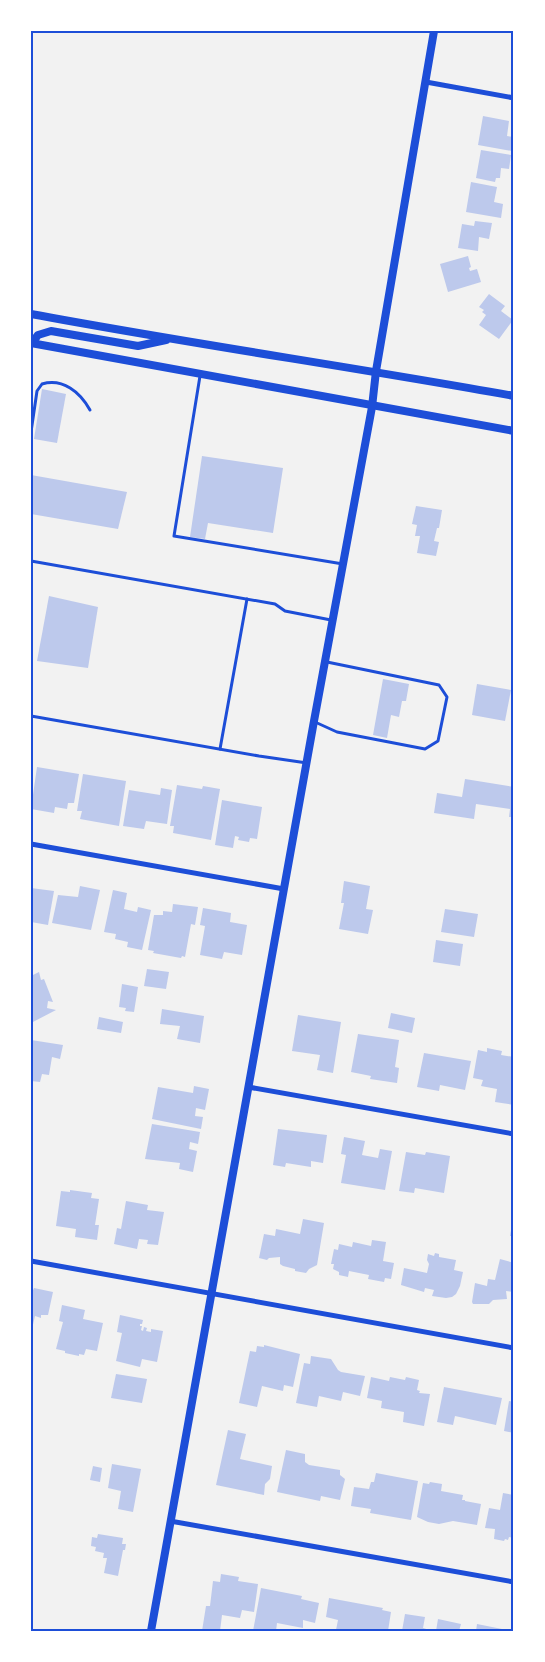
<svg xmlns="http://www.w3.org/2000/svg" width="545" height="1662" viewBox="0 0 545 1662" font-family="Montserrat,sans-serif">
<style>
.building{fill:#bdc9ec}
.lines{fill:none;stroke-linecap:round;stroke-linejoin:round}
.service{stroke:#1d4ed8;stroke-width:3}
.minor{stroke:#1d4ed8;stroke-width:5}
.tertiary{stroke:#1d4ed8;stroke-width:8}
.neatline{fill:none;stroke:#1d4ed8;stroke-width:2}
</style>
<rect width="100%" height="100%" fill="#f2f2f2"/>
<g class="building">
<polygon points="483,116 509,121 507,136 514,137 512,151 478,145"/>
<polygon points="481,150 511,155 509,169 501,168 500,178 496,178 495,182 476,178"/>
<polygon points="471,182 497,187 494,202 503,204 501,218 466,212"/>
<polygon points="475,221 492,223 489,239 479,237 478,251 458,248 462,224 474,226"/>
<polygon points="468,256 471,267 469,268 470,271 477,269 481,282 448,292 440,264"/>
<polygon points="489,294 505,306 501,311 513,320 499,339 479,325 486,315 482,312 484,310 479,307"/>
<polygon points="42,389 66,394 57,443 34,439"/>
<polygon points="202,456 283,468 273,533 208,523 205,539 190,537"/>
<polygon points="31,475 127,492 118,529 31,514"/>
<polygon points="416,506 442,510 439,528 437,528 434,541 439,542 436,556 417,553 420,536 415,536 417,525 412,524"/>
<polygon points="49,596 98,607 88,668 37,661"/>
<polygon points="383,679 409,684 406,701 402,701 399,717 391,715 387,738 373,735"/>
<polygon points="477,684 511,690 505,721 472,715"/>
<polygon points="37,767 79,774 74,803 68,803 67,809 55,807 54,813 31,809"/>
<polygon points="83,774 126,781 119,826 80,819 82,811 77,811"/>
<polygon points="465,779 514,787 514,817 509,817 510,809 476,804 474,819 434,813 437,793 462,797"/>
<polygon points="177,785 202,789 203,786 220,789 211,840 173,833 174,826 170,826"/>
<polygon points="161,788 172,790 167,824 146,821 144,829 123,826 129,790 160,795"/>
<polygon points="222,800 262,807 257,839 250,838 249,842 238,840 239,837 235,836 233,848 215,845"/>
<polygon points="344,881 370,886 366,909 373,910 368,934 339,929 344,903 341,903"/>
<polygon points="80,886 100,890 91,930 52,923 58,895 78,897"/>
<polygon points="31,888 54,891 48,925 31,922"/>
<polygon points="113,890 127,893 124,909 137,912 138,907 151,910 142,950 127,947 128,942 115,939 116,934 104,932"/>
<polygon points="173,904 198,907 195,925 191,924 185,957 182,956 181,958 153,953 154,951 148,950 154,915 163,915 163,911 172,912"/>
<polygon points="203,908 231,913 230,922 247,925 242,955 224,952 222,959 200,955 205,926 200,925"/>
<polygon points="445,909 478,914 474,937 441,932"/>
<polygon points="436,940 463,944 460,966 433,962"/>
<polygon points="147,969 169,972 166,989 144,986"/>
<polygon points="39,972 41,980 44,979 53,1002 48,1001 47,1008 56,1010 31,1023 31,976"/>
<polygon points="122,984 138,987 134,1012 125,1011 126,1008 119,1007"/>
<polygon points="162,1009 204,1016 200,1043 177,1039 180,1026 160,1024"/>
<polygon points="391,1013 415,1018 412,1033 388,1028"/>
<polygon points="298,1015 341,1022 333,1073 317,1070 320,1055 292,1051"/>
<polygon points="99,1017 123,1022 121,1033 97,1029"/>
<polygon points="358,1034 399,1040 395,1067 399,1068 397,1083 370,1079 371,1076 351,1072"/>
<polygon points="31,1040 63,1045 60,1059 52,1057 49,1075 42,1074 40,1082 31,1081"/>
<polygon points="487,1048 502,1051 501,1055 514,1057 514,1105 495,1102 497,1089 481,1086 483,1080 473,1078 478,1050 487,1052"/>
<polygon points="424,1053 471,1061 465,1090 440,1085 439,1091 417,1087"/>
<polygon points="194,1086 209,1089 205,1110 196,1108 195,1116 203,1117 201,1129 152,1119 158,1087 193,1093"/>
<polygon points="152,1124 200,1132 198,1144 190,1142 189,1149 197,1151 193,1172 179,1169 180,1163 145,1159"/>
<polygon points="278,1129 327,1135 323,1163 311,1161 311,1167 286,1163 285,1167 273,1165"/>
<polygon points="344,1137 365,1141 362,1155 378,1158 380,1149 392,1151 385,1190 341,1183 346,1155 341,1154"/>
<polygon points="406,1152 425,1155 426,1152 450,1156 444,1193 415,1188 414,1193 399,1191"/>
<polygon points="70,1190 92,1193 91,1198 99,1199 95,1225 99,1225 97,1240 75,1237 76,1229 56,1226 61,1191 70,1192"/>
<polygon points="126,1201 148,1205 147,1210 164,1212 158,1245 147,1244 148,1240 139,1239 137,1249 114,1244 117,1228 121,1229"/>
<polygon points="303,1219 324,1223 317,1265 309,1269 306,1273 295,1271 295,1269 283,1266 280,1264 280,1257 269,1258 267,1260 259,1258 264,1234 275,1236 276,1229 300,1234"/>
<polygon points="513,1219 514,1219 514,1236 510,1236"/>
<polygon points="372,1240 386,1242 383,1261 394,1263 391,1279 385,1278 384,1282 368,1279 369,1275 349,1271 348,1277 339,1275 339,1272 333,1269 334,1264 331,1264 334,1249 338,1250 339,1244 352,1247 353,1242 371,1246"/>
<polygon points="435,1253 439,1254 439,1257 456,1260 454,1270 463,1272 460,1286 456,1294 452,1297 446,1298 432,1296 434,1290 425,1288 424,1292 401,1285 404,1268 427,1273 429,1264 427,1260 428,1254 434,1256"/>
<polygon points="500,1259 514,1263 514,1292 506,1291 507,1299 493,1300 489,1304 473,1304 472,1302 475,1283 487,1286 488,1279 495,1280"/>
<polygon points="34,1288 53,1292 48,1315 41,1315 41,1318 35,1316 32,1329 31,1295"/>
<polygon points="62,1305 85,1310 83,1319 103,1323 97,1351 86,1349 84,1355 79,1354 79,1356 65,1353 65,1351 56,1349 63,1322 59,1321"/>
<polygon points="120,1315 143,1320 142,1324 140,1324 140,1326 142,1326 141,1330 143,1331 144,1327 147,1328 146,1331 151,1332 151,1329 163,1331 157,1362 142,1359 140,1367 116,1361 122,1333 117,1332"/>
<polygon points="264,1345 300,1354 293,1387 284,1385 283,1391 262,1386 257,1407 239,1403 250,1351 256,1352 257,1346 264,1347"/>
<polygon points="311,1356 331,1359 338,1370 341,1372 365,1376 360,1396 343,1392 341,1401 319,1396 317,1407 296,1403 304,1363 310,1364"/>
<polygon points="116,1374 147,1379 142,1403 111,1398"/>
<polygon points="371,1377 389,1381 390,1377 405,1380 406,1377 419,1380 417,1390 420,1391 419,1393 430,1394 424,1426 403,1422 404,1412 381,1408 382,1401 367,1398"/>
<polygon points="444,1387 502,1398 496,1425 455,1416 453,1425 437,1422"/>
<polygon points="509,1401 514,1402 514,1433 504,1431"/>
<polygon points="228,1430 246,1434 240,1459 272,1466 270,1479 265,1484 264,1495 216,1485"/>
<polygon points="286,1450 305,1454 305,1462 309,1465 340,1470 340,1475 345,1479 340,1500 321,1496 320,1501 277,1492"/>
<polygon points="112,1464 141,1469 133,1512 118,1509 121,1491 108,1488"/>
<polygon points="93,1466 102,1468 100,1482 90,1480"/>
<polygon points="376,1473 418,1481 411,1520 370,1513 371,1509 351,1506 354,1487 369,1489 371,1482 374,1482"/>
<polygon points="430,1482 442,1484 441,1491 463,1495 462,1500 465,1500 465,1501 481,1504 477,1525 453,1521 439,1524 428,1522 417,1517 423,1483 429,1484"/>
<polygon points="503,1493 514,1495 514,1538 509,1537 508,1540 505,1539 504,1541 494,1539 495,1529 485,1528 489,1508 500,1510"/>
<polygon points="98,1534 123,1538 122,1544 126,1544 125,1550 123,1550 118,1576 104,1573 107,1558 103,1558 104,1553 95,1551 96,1547 91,1546 92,1537 97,1538"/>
<polygon points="221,1574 239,1577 238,1581 258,1584 254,1612 242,1610 240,1618 222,1615 220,1631 202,1631 206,1606 210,1606 213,1581 220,1582"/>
<polygon points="261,1588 302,1596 301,1599 319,1603 315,1623 303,1620 303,1628 277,1623 276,1631 253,1631"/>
<polygon points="329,1598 383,1608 382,1610 391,1612 388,1631 336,1630 338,1620 326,1617"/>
<polygon points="405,1614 425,1617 423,1628 433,1631 402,1631"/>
<polygon points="438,1619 461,1624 459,1631 436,1631"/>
<polygon points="477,1624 507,1630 507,1631 476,1631"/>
</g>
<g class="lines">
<g class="service">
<polyline points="200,376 174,536 343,564"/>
<path d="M31,432L37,391L42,384C63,378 80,392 90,410"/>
<polyline points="31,561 275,604 285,611 331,620"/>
<polyline points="31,716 259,756 307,763"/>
<polyline points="315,722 337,732 425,749 438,741 447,697 439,685 327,662"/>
<polyline points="220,749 247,599"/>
</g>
<g class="minor">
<polyline points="426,82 514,98"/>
<polyline points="31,844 284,889"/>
<polyline points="248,1087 514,1134"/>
<polyline points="31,1261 514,1348"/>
<polyline points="170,1521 514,1582"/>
</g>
<g class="tertiary">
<path d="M31,314C192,344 353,367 514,396"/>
<polyline points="31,343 514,431"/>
<polyline points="32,343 38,335 51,331 138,346 166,340"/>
<polyline points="151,1631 314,721 372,407 376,371 434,31"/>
</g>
</g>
<rect width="545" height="1662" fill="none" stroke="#ffffff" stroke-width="65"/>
<rect x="32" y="32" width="480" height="1598" class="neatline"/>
</svg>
